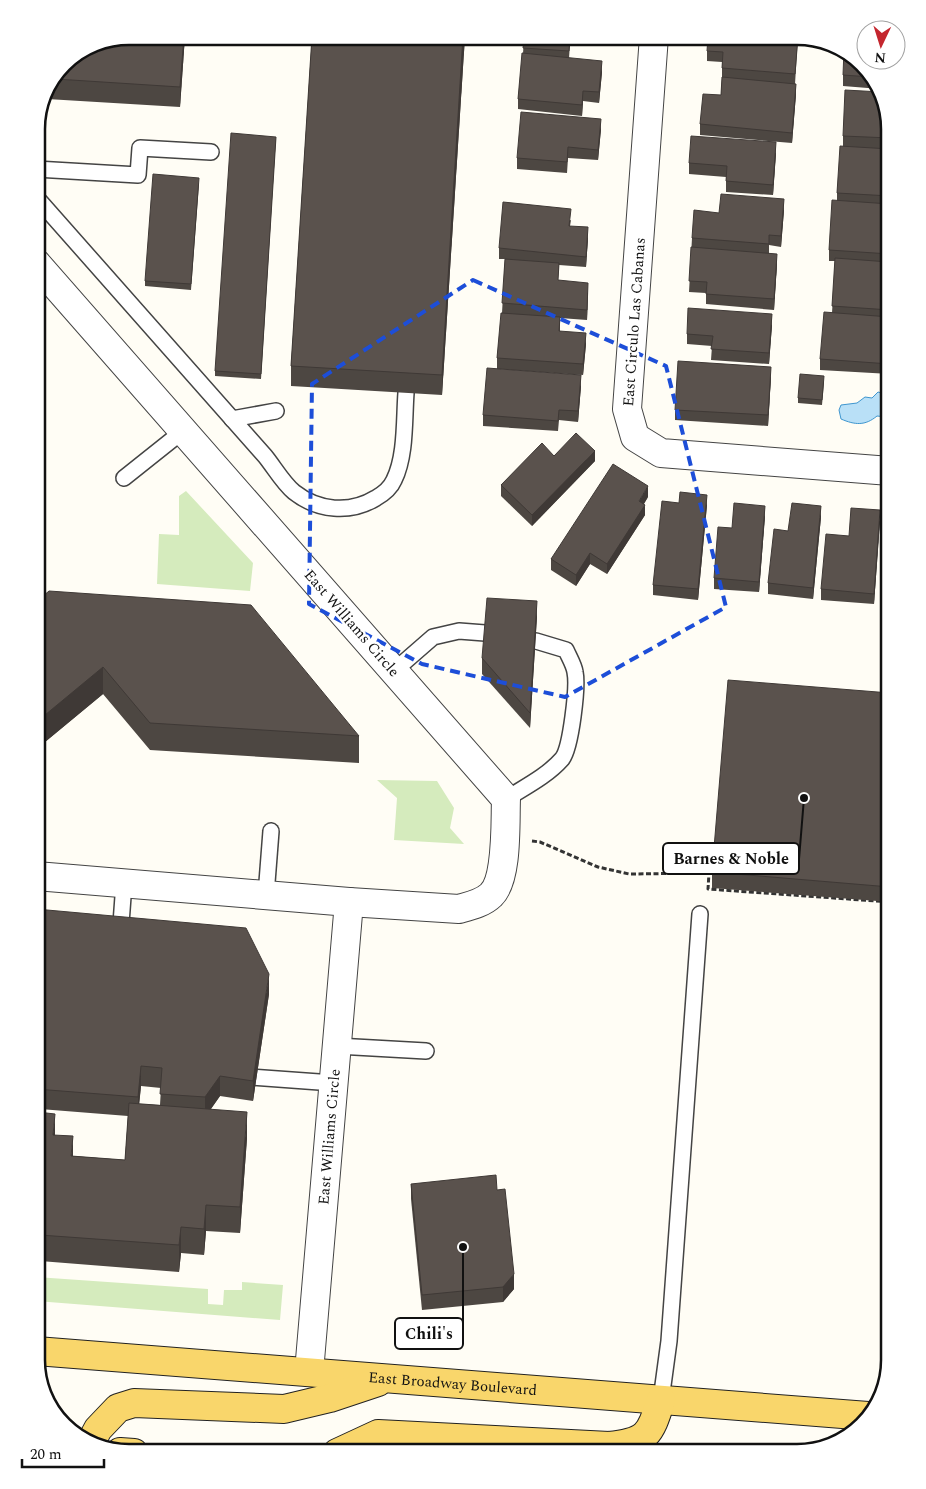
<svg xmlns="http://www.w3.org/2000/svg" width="926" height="1489" viewBox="0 0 926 1489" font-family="Spectral,serif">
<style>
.green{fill:#d5ebbd}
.water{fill:#b9e0f7;stroke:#3f96cf}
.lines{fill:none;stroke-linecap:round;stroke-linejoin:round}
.lane-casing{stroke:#444;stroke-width:18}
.street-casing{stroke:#444;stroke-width:30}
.primary-casing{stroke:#222;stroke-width:30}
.path{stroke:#333;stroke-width:3;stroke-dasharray:5 2.5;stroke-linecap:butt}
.lane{stroke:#fff;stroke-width:15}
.street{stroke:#fff;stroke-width:28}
.primary{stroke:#f9d66b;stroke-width:28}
.wall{fill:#4d4742;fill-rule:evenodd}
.shaded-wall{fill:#3f3936}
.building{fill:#5a524d;stroke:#3f3936}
.marked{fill:none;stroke:#1d4ed8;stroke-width:4;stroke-dasharray:10 6;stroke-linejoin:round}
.labels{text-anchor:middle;stroke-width:5;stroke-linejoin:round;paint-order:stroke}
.street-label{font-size:15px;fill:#111;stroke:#fff}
.rim{fill:none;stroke:#111;stroke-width:2.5}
.leader{fill:none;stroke:#111;stroke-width:2}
.callout-dot{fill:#111;stroke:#fff;stroke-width:2}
.callout{fill:#fff;stroke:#111;stroke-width:2}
.callout-label{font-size:16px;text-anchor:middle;font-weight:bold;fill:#111}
</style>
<rect width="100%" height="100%" fill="#fffdf5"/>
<g class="green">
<polygon points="186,491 253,563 250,591 157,584 159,534 179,535 179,496"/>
<polygon points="377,780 437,781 454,808 450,828 464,844 394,840 397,798"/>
<polygon points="36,1277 208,1289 208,1304 223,1305 224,1290 242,1290 242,1282 283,1285 280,1320 36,1301"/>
</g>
<path class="water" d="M878,392L890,395V416L887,417L877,416C865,426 855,425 841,419L839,410L841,405L857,403L865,397L872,398Z"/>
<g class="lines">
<g class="lane-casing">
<g id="lane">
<polyline points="36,169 138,175 140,148 211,152"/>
<path d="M36,197L265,456C274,467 283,483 294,492C318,511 350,514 376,498C383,494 391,487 394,480C406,456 404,420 406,393"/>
<polyline points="232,419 276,411"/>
<polyline points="124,478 183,431"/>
<polyline points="394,671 433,637 459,631 485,633"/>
<path d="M506,799C525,787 547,776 562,759C571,748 578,686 575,672C574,665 569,657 566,650L536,641"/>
<polyline points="266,895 271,831"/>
<polyline points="120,937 124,883"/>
<polyline points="337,1046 426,1051"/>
<polyline points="238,1076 333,1083"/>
<polyline points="661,1400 669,1341 700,914"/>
</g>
</g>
<g class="street-casing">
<g id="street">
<polyline points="654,36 627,409 635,437 661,453 890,471"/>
<path d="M36,876L349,902L459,909C470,906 483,903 491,895C508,879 505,822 506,799L36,263"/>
<path id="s1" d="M309,1372L349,902"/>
</g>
</g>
<g class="primary-casing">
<g id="primary">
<path id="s2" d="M36,1351L868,1416"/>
<polyline points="91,1442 98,1429 118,1408 134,1403 284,1409 330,1398 378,1382"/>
<polyline points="120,1452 134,1453"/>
<path d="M337,1453L378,1434L609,1446C648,1442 650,1434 661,1400"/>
</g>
</g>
<polyline class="path" points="532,841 540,842 598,867 629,874 709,873 708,889 890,902"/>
<use href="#lane" class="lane"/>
<use href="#street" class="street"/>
<use href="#primary" class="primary"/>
</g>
<g class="wall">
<polygon points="185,36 180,107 47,99 64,63"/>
<polygon points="312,36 465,36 442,395 291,386 291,366"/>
<polygon points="524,36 606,36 605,46 570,44 569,58 602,72 599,103 583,101 582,116 518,109 518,99 523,54"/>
<polygon points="798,36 795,84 796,94 792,143 700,135 700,124 721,95 722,79 722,62 707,61 707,51"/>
<polygon points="848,52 880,88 880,89 843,86 843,75"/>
<polygon points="601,129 598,160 568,158 567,173 517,169 517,158"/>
<polygon points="890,129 890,149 846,146 890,149 890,264 889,264 888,283 890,283 890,374 820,370 820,359 832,313 835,261 829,261 829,250 837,201 837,193 843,146 843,136"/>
<polygon points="276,137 261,379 215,376 215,371"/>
<polygon points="776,153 773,195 726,192 726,177 689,174 689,163"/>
<polygon points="199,183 191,290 145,286 145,281"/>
<polygon points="784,210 781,247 769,245 769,253 777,264 774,310 706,304 706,293 689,292 692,238 719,213"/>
<polygon points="571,220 570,226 588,238 586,267 559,265 558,280 588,293 587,320 560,318 560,331 586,344 583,375 497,369 497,358 502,313 505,259 499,259 499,248"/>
<polygon points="772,325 769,364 711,360 712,346 687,344 687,334"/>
<polygon points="771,377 768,426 675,420 675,410"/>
<polygon points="824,382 822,405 798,403 798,398"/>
<polygon points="581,386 578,422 559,420 558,431 483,426 483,415"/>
<polygon points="554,456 595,461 532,526 501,496 501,485"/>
<polygon points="648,497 644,504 645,515 607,574 590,564 576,586 551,570 551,559"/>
<polygon points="679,503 707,505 698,600 653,595 653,585"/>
<polygon points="765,516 759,592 714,589 714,578 732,528"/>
<polygon points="821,517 813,599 768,594 768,583 788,531"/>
<polygon points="880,521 874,604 821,600 821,589 849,536"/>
<polygon points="890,538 890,604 881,604 881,593"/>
<polygon points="36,602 359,736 359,763 150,750 103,694 45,742 36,741"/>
<polygon points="537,616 530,728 482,674 482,658"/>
<polygon points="890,693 890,902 712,888 712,872"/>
<path d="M36,909L269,994L253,1101L220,1096L211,1109L247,1138L240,1233L206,1231L204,1255L181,1253L179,1272L40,1261V1246L36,1245ZM141,1086L161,1088L160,1105L139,1104ZM40,1109L128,1116L125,1160L73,1156L55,1135L40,1112Z"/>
<polygon points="411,1184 497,1190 514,1289 503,1302 422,1310 411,1199"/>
<polygon points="890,1268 890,1325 881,1323 881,1303"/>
</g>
<g class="shaded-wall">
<polygon points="184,36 185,36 180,107 180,87"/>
<polygon points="463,36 465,36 442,395 442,375"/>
<polygon points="602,61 602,72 599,103 599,92"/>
<polygon points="796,84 796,94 792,143 792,133"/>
<polygon points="583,91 583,101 582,116 582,105"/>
<polygon points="601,119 601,129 598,160 598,150"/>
<polygon points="776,142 776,153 773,195 773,185"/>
<polygon points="784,199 784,210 781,247 781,236"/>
<polygon points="588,227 588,238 586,267 586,257"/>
<polygon points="777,254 777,264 774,310 774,299"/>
<polygon points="588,283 588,293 587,320 587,310"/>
<polygon points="772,314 772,325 769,364 769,353"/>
<polygon points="586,333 586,344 583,375 583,364"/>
<polygon points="771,367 771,377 768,426 768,415"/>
<polygon points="581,375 581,386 578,422 578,411"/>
<polygon points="595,451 595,461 532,526 532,515"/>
<polygon points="648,486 648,497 639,511 639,501"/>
<polygon points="707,495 707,505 698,600 698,589"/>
<polygon points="645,505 645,515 607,574 607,564"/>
<polygon points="765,506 765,516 759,592 759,582"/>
<polygon points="821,506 821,517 813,599 813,588"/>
<polygon points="880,510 880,521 874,604 874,594"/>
<polygon points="590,553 590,564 576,586 576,575"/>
<polygon points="537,601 537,616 530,728 530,713"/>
<polygon points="103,667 103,694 45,742 45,715"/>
<polygon points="269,974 269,994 253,1101 253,1081"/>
<polygon points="141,1066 141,1086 138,1116 138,1097"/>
<polygon points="220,1076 220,1096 205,1117 205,1097"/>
<polygon points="40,1090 40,1117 38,1112"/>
<polygon points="247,1112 247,1138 240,1233 240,1207"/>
<polygon points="55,1114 55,1140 53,1135"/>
<polygon points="73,1136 73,1162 71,1156"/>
<polygon points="206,1205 206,1231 204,1255 204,1229"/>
<polygon points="181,1227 181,1253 179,1272 179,1245"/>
<polygon points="514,1274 514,1289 503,1302 503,1287"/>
</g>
<g class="building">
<polygon points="129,36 184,36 180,87 56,79 64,63 94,43"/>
<polygon points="312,36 463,36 442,375 291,366"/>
<polygon points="524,36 570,36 569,51 523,48"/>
<polygon points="708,36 798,36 795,74 722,68 723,52 707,51"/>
<polygon points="844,50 848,52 871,77 843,75"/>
<polygon points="522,53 602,61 599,92 583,91 582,105 518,99"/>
<polygon points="722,77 796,84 792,133 700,124 703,94 721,95"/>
<polygon points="845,90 881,92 890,129 890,138 843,136"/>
<polygon points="521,112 601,119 598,150 568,147 567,162 517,158"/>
<polygon points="231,133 276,137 261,374 215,371"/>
<polygon points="691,136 776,142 773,185 726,181 727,166 689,163"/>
<polygon points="840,146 890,149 890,196 837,193"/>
<polygon points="153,174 199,178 191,284 145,281"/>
<polygon points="721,194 784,199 781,236 769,235 769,244 692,238 694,210 719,213"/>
<polygon points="832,200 890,204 890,254 829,250"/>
<polygon points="503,202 571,209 569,226 588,227 586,257 499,248"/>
<polygon points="691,247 777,254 774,299 706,294 707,282 689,281"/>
<polygon points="835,258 889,262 888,283 890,283 890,310 832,306"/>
<polygon points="505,259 559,263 558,280 588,283 587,310 502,303"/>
<polygon points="688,308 772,314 769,353 711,349 713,336 687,334"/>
<polygon points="824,312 890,317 890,364 820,359"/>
<polygon points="501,313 560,317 559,331 586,333 583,364 497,358"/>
<polygon points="678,361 771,367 768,415 675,410"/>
<polygon points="487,368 581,375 578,411 559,410 558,421 483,415"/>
<polygon points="800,374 824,376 822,400 798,398"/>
<polygon points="576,433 595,451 532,515 501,485 542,443 554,456"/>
<polygon points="613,464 648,486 639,501 645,505 607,564 590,553 576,575 551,559"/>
<polygon points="680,492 707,495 698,589 653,585 662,501 679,503"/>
<polygon points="734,503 765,506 759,582 714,578 718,527 732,528"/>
<polygon points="792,503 821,506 813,588 768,583 774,529 788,531"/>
<polygon points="851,508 880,510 874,594 821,589 826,534 849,536"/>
<polygon points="884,537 890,538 890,594 881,593"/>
<polygon points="49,591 251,605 359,736 150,723 103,667 45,715 36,715 36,602"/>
<polygon points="487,598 537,601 530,713 482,658"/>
<polygon points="728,680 890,693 890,887 712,872"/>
<polygon points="36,909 246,928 269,974 253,1081 220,1076 205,1097 160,1094 162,1068 141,1066 138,1097 36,1089"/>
<polygon points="36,1090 40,1090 38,1112 55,1114 53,1135 73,1136 71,1156 125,1160 129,1103 247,1112 240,1207 206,1205 204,1229 181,1227 179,1245 40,1235 42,1219 36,1219"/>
<polygon points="496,1175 497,1190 505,1189 514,1274 503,1287 422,1295 411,1184"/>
<polygon points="890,1268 890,1306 881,1303"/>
</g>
<path class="marked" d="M473,280L666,366L726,607L565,697L422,664L309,604L312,384Z"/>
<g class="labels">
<g class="street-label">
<text transform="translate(634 322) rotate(-86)" y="5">East Circulo Las Cabanas</text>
<text transform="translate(352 623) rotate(49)" y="5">East Williams Circle</text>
<text dy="5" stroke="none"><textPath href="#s1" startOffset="236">East Williams Circle</textPath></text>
<text dy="5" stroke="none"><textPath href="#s2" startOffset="418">East Broadway Boulevard</textPath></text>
</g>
</g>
<path d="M0 0H926V1489H0ZM129 45H797A84 84 0 0 1 881 129V1360A84 84 0 0 1 797 1444H129A84 84 0 0 1 45 1360V129A84 84 0 0 1 129 45Z" fill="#fff" fill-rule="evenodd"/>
<path class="rim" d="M129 45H797A84 84 0 0 1 881 129V1360A84 84 0 0 1 797 1444H129A84 84 0 0 1 45 1360V129A84 84 0 0 1 129 45Z"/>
<path class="leader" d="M804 798L799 859M463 1247L463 1333"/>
<g class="callout-dot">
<circle cx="804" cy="798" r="5"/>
<circle cx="463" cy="1247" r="5"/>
</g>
<g class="callout">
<rect x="663" y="843" width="136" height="31" rx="5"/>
<rect x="395" y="1318" width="68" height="31" rx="5"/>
</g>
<g class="callout-label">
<text x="731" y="864">Barnes &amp; Noble</text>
<text x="429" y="1339">Chili's</text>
</g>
<g transform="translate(881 45) rotate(184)"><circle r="24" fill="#ffffff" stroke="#a0a0a0"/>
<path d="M0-4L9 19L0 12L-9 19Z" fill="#c4262e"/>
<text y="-8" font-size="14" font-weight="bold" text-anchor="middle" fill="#111111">N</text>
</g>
<path d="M22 1459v8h82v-8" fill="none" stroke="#111111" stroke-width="2.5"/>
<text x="30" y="1459" font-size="15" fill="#111111" stroke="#ffffff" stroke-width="4" paint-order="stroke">20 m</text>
</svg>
